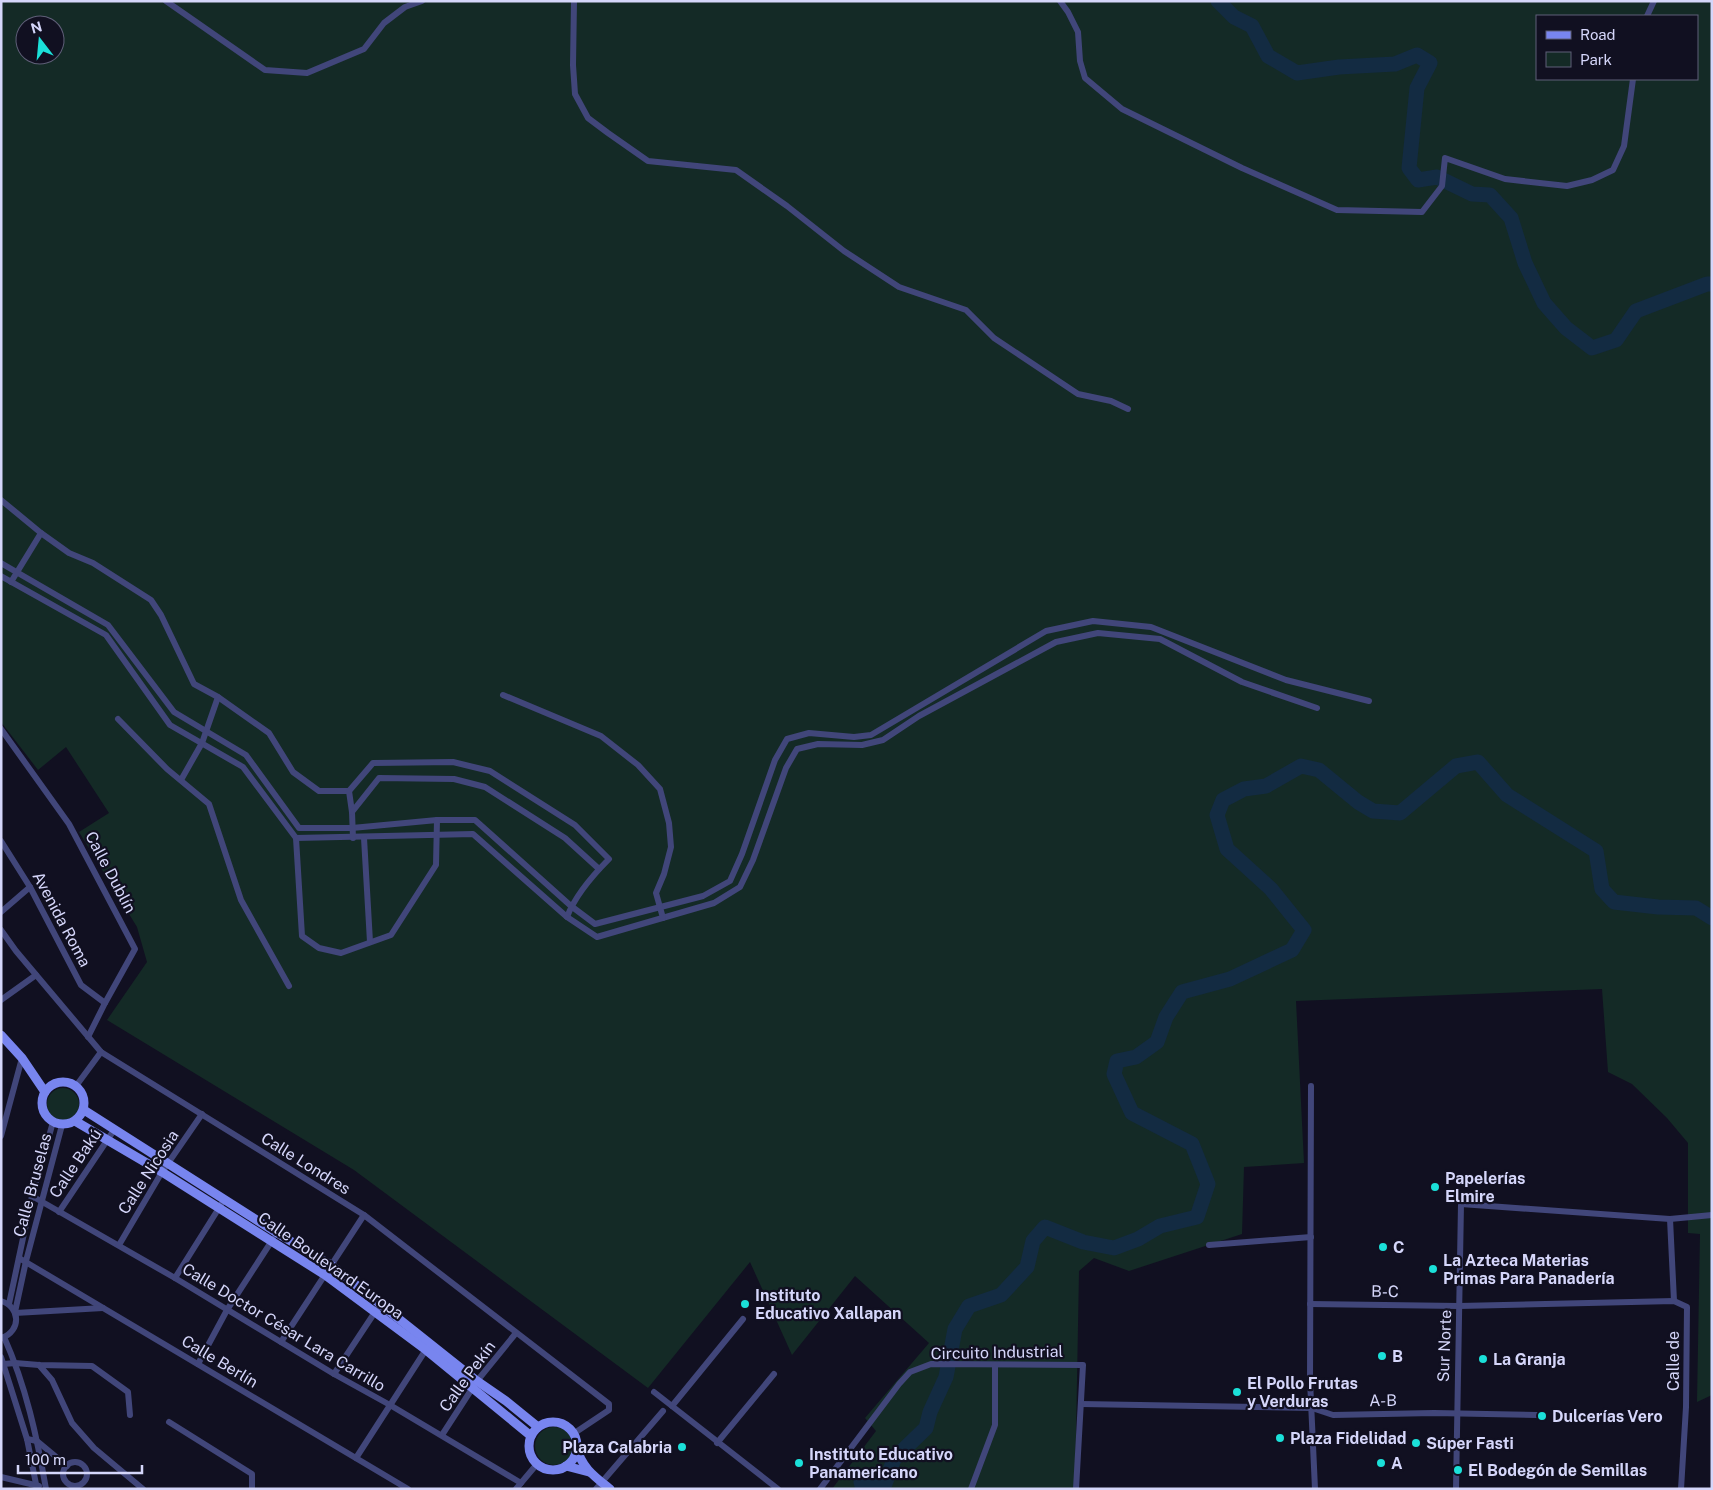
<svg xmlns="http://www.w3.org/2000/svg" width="1713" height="1490" viewBox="0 0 1713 1490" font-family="'Public Sans',sans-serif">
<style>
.green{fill:#142a26;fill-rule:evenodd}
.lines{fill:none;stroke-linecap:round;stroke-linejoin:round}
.river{stroke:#132b42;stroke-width:15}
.minor{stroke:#41467a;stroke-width:6}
.secondary{stroke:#7885ef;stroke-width:9}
.poi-dot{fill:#1be0d9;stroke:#111021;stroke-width:2}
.labels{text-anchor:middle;stroke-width:4.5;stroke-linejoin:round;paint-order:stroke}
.street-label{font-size:16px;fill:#d5d6fa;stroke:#111021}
.poi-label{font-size:16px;font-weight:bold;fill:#d5d6fa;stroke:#111021;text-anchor:start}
</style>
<rect width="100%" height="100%" fill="#111021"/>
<g class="green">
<path d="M1,1H1712V1395L1697,1402L1700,1234L1688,1233V1143L1667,1118L1632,1084L1608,1072L1602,989L1296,1001L1304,1163L1244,1167L1242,1234L1129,1271L1094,1258L1079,1271L1075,1489H832L876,1431L865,1418L929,1343L855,1276L792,1355L750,1262L648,1388L354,1170L107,1020L147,962L137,927L79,832L109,813L66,747L38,770L1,722ZM1537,16H1697V79H1537ZM25,25H55V55H25Z"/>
<circle cx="63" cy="1104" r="16"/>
<circle cx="554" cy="1446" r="19"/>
</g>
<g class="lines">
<g class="river">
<polyline points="1218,1 1234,17 1252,26 1268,56 1297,73 1339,67 1395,64 1417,55 1430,63 1417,88 1409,168 1418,180 1437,177 1472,194 1490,195 1511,218 1525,263 1544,303 1566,328 1592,348 1616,340 1636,311 1707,284 1712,284"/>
<polyline points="863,1489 861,1482 866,1476 875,1483 885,1484 894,1459 926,1428 930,1412 946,1377 955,1329 969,1306 1001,1295 1027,1267 1033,1241 1045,1227 1083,1242 1114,1248 1138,1239 1160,1226 1197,1217 1208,1184 1192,1144 1132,1113 1114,1074 1117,1061 1136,1057 1157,1042 1166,1017 1182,992 1230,979 1292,950 1304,930 1271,889 1227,849 1217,815 1223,800 1244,789 1266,786 1301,766 1319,770 1358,802 1373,811 1400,813 1456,766 1478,762 1507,795 1596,851 1602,889 1614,902 1658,907 1696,908 1712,918"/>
</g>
<g class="minor">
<polyline points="166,1 265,70 307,73 364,49 384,23 405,7 422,1"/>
<polyline points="574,1 573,65 575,94 588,118 608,133 648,161 736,170 787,206 844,251 899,287 966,310 994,338 1078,394 1111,401 1128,409"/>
<polyline points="1060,1 1068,12 1078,32 1080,61 1085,78 1122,109 1242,168 1337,210 1422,212 1442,186 1445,158 1505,179 1567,186 1592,180 1613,170 1624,146 1633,79"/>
<polyline points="1647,16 1654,1"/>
<path d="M1,500L41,533L69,553L93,563L151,600L161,615L194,684L218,697L269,733L293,772L319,791H349L373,763L453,762L490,771L575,825L609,859C593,875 575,896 567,917"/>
<polyline points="1,563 108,625 174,712 246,755 299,828 352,828 437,820 475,820 571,906 595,924 703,896 730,881 742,854 775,760 787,739 809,733 854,737 871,735 1046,631 1093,621 1151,627 1286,680 1369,701"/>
<polyline points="1,576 106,635 170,725 243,767 296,838 473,834 567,917 597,937 714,903 740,887 753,860 786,768 797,749 818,744 862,745 883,740 919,716 1056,642 1098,633 1160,639 1242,682 1317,708"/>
<polyline points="11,582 41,533"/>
<polyline points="503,695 601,736 638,765 660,789 669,823 671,847 664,874 656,893 663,918"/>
<polyline points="118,719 167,769 209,804 241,900 289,986"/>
<polyline points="1,729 69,824 135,949 105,1003 88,1037"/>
<polyline points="181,780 202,743 218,697"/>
<polyline points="349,791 352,812 353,838"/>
<polyline points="352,812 379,778 454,779 485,787 565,838 599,869"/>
<polyline points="296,838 302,936 319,948 341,953 391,935 436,865 437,820"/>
<polyline points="364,838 370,942"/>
<polyline points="1,841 30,887 81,985 105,1003"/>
<polyline points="1,912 30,887"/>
<polyline points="1,930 16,951 101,1052 364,1215 609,1404 609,1410 573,1434"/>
<polyline points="1,1000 36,975"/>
<polyline points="76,1086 101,1052"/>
<polyline points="1311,1086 1310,1380 1315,1489"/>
<polyline points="1,1136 22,1058"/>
<polyline points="32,1196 175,1278 334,1374 390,1405 521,1483"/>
<polyline points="59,1212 114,1130"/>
<polyline points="119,1245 162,1172 202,1114"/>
<polyline points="1209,1245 1311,1237"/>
<polyline points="19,1258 408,1489"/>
<polyline points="175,1278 224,1200"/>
<path d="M1,1301C21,1307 21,1331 2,1338"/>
<polyline points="1674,1301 1670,1219 1712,1215"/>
<polyline points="9,1304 32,1196 53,1122"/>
<polyline points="1310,1304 1459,1306 1674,1301 1687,1307 1686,1407 1681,1489"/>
<polyline points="15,1312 26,1261 62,1125"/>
<polyline points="15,1313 103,1308"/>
<path d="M4,1337C26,1386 37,1437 46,1489"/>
<polyline points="281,1342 364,1215"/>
<polyline points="1,1357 27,1439 37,1489"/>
<polyline points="4,1364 15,1363 39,1365 92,1366 128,1392 130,1415"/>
<polyline points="198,1364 227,1310 273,1239"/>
<polyline points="39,1365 52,1380 72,1423 94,1448 143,1489"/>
<polyline points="334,1374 377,1309"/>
<polyline points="654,1392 778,1489"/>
<polyline points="1081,1404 1312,1408 1333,1415 1434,1413 1537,1415"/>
<polyline points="672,1406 743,1319"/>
<polyline points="169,1422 252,1474 252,1489"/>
<polyline points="442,1435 477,1381 516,1333"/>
<polyline points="27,1439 37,1441 67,1466"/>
<polyline points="717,1443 774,1374"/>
<polyline points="356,1458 427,1348"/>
<circle cx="75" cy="1474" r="12"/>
<polyline points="1,1477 39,1486"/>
<polyline points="516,1489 537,1464"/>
<polyline points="596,1489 663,1411"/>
<polyline points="820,1489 899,1384 910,1372 931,1364 1083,1365 1076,1489"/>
<polyline points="971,1489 995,1425 995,1365"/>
<polyline points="1456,1489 1461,1204 1670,1219"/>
</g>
<g class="secondary">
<polyline points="1,1035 22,1058 45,1092"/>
<circle cx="63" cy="1103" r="21"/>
<polyline points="84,1110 277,1233 331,1265 477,1381 506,1401 538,1427"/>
<polyline points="75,1121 162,1172 325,1275 426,1350 531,1436"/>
<circle cx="553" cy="1446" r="24"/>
<path d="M577,1448C581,1467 595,1477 610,1489"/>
<polyline points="566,1466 589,1472"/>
</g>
</g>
<g class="poi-dot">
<circle cx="1435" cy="1187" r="5"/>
<circle cx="1383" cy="1247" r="5"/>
<circle cx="1433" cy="1269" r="5"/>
<circle cx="745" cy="1304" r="5"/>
<circle cx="1382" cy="1356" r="5"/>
<circle cx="1483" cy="1359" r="5"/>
<circle cx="1237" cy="1392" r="5"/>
<circle cx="1542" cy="1416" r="5"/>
<circle cx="1280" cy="1438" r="5"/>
<circle cx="1416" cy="1443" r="5"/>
<circle cx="682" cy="1447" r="5"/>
<circle cx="799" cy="1463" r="5"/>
<circle cx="1381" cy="1463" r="5"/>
<circle cx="1458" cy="1470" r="5"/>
</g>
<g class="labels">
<g class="street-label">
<text transform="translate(111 872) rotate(62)" y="6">Calle Dublín</text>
<text transform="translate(62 919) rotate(62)" y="6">Avenida Roma</text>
<text transform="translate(75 1163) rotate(-56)" y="6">Calle Bakú</text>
<text transform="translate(306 1163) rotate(32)" y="6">Calle Londres</text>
<text transform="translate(148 1172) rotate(-57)" y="6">Calle Nicosia</text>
<text transform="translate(32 1185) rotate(-75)" y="6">Calle Bruselas</text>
<text transform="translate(331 1265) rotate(35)" y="6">Calle Boulevard Europa</text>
<text transform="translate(1385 1291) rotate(1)" y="6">B-C</text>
<text transform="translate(284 1327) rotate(31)" y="6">Calle Doctor César Lara Carrillo</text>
<text transform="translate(1444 1346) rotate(-88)" y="6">Sur Norte</text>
<text transform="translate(997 1352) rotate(-1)" y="6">Circuito Industrial</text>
<text transform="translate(220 1361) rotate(31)" y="6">Calle Berlín</text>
<text transform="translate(1673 1361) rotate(-90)" y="6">Calle de</text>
<text transform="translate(467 1376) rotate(-54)" y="6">Calle Pekín</text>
<text transform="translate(1383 1400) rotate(-1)" y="6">A-B</text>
</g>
<g class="poi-label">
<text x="1445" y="1184">Papelerías<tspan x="1445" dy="18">Elmire</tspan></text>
<text x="1393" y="1253">C</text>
<text x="1443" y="1266">La Azteca Materias<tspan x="1443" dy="18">Primas Para Panadería</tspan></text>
<text x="755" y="1301">Instituto<tspan x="755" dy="18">Educativo Xallapan</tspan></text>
<text x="1392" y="1362">B</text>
<text x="1493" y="1365">La Granja</text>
<text x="1247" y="1389">El Pollo Frutas<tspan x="1247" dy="18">y Verduras</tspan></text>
<text x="1552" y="1422">Dulcerías Vero</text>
<text x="1290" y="1444">Plaza Fidelidad</text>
<text x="1426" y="1449">Súper Fasti</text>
<text x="672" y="1453" text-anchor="end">Plaza Calabria</text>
<text x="809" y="1460">Instituto Educativo<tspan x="809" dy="18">Panamericano</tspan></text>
<text x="1391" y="1469">A</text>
<text x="1468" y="1476">El Bodegón de Semillas</text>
</g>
</g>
<rect width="1713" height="1490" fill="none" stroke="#d5d6fa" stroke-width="5"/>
<rect x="1536" y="15" width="162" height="65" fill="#111021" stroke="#5f5f78"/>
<rect x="1546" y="31" width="25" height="8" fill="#7885ef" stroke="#5f5f78"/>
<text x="1580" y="40" font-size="15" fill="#d5d6fa">Road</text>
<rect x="1546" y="52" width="25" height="15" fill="#142a26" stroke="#5f5f78"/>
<text x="1580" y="65" font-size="15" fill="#d5d6fa">Park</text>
<g transform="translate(40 40) rotate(344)"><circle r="24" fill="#111021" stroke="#5f5f78"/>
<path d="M0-4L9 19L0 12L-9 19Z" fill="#1be0d9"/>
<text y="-8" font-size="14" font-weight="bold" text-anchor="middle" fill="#d5d6fa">N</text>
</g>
<path d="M18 1465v8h124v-8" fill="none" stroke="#d5d6fa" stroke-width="2.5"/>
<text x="25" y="1465" font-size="15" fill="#d5d6fa" stroke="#111021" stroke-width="4" paint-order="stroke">100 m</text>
</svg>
